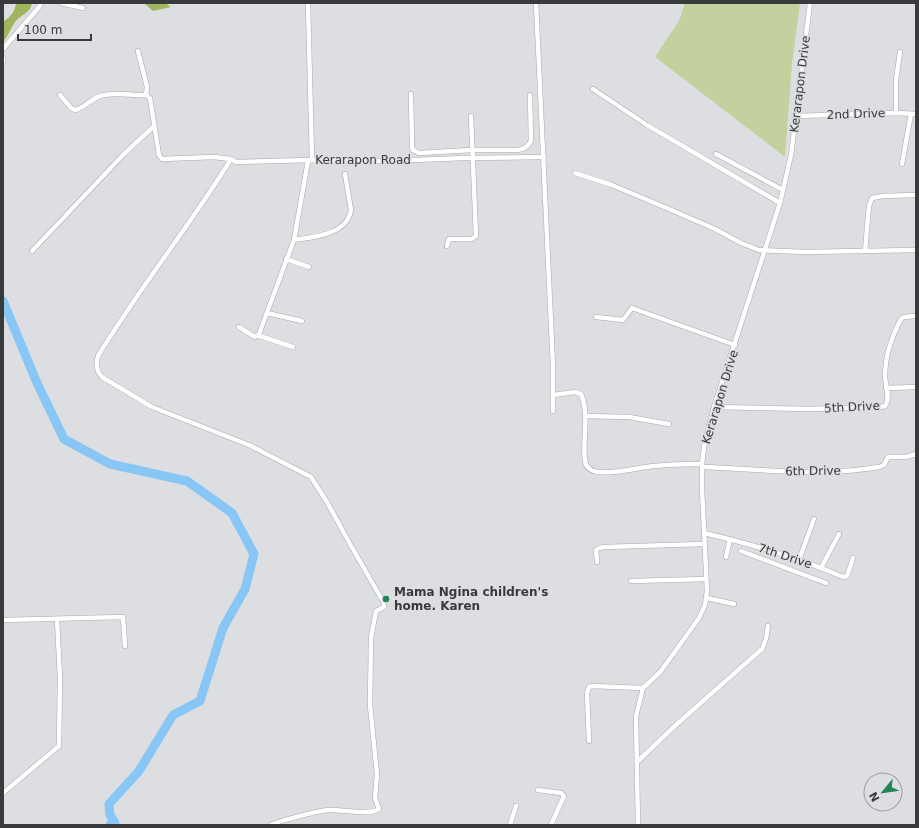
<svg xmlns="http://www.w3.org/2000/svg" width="919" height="828" viewBox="0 0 919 828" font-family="'DejaVu Sans',sans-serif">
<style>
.green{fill:#c2d19d}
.forest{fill:#a0b65e}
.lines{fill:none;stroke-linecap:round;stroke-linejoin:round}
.river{stroke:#88c6f6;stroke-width:9}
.minor-casing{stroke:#a6a8aa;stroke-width:5.5}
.minor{stroke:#fff;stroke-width:4.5}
.poi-dot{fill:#25835a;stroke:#dcdee1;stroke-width:1.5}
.labels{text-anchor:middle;stroke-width:3;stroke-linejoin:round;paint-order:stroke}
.street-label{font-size:12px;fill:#393a3b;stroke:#dcdee1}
.poi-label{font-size:12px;font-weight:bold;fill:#393a3b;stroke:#dcdee1;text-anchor:start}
</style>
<rect width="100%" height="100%" fill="#dcdee1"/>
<polygon class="green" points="685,3 800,3 792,64 785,157 655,57 679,21"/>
<g class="forest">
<path d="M16,3H32C31,13 20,15 15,22C10,29 8,37 3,42V22C10,17 15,12 16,3Z"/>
<polygon points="144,3 165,3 171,7 153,11"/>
</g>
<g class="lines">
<polyline class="river" points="3,301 37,383 64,439 110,464 187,481 232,513 254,554 245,589 223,628 200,701 173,715 139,771 109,804 110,815 115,823 110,825"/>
<g class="minor-casing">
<g id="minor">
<polyline points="61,3 83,8"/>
<polyline points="308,3 312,160"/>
<polyline points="536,3 553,366 553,411"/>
<polyline points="3,49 39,7 41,3"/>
<polyline points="138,51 147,87 146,95"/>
<polyline points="3,58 3,62"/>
<polyline points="593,89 647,125 780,203"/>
<path d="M411,94L412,147L413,150L419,153L472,150H518C524,149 528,147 531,141L530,95"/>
<path d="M60,95L71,108L75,110C84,108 91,99 100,96C115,91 131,96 146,95L150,98L159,155L162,159L214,157L231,159"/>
<polyline points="896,113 896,80 900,52"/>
<polyline points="796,116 896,113 916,114"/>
<polyline points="716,154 783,190"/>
<polyline points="902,164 911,114"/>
<polyline points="575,173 612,185 669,209 715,229 741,243 759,250 805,252 916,250"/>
<path d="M294,240C313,237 347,235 351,210L345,174"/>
<polyline points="447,246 449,239 472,239 476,236 471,116"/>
<polyline points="32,251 123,155 154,126"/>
<polyline points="865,251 869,206 872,198 883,196 916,195"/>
<polyline points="286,259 309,267"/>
<polyline points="267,313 302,321"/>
<polyline points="596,317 623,320 632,308 735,345"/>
<polyline points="239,327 255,337 259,334 294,240 308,161"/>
<polyline points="257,335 293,347"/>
<polyline points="886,388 916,387"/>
<path d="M553,395L575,392L581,394C590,415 582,440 585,461C586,468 592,471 598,472C615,474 631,469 647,467C665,464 684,464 702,464"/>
<path d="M714,407L809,409L880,407L885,406C891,399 885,384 885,376C885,357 892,336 901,319L904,317L916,316"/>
<polyline points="585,416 629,417 669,424"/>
<path d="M702,467C761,469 820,477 879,467L884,465L888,457H906L916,454"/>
<path d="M704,533C751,544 799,558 843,577L847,576L853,558"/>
<polyline points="741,551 826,583"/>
<polyline points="726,557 730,539"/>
<polyline points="799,560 814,519"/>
<polyline points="597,562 596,550 599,548 604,547 704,544"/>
<polyline points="821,568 839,534"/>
<polyline points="631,581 706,579"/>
<polyline points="707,598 734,604"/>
<polyline points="3,620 123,617 125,646"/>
<polyline points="589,741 587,693 589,687 593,686 643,688"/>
<polyline points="637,762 678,723 762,649 766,639 768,626"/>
<polyline points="538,790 561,793 564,796 551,825"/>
<polyline points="3,793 59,746 60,678 57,619"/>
<path d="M271,825C278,821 318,811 328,810C339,809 371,816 379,809L375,798L377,774L370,705L371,638L376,611L384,607V603L350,544L327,502L311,477L249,445L152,407L102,377C96,371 96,363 98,356C139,288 190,226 231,159L236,162L312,160L387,161L465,158L544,157"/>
<polyline points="510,825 516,806"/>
<polyline points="638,825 636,716 643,688 661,671 699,618 705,605 707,591 702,489 702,464 704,447 714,407 780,203 791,155 810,3"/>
</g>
</g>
<use href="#minor" class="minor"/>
</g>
<circle class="poi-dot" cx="386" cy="599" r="4"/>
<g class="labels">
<g class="street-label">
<text transform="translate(800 84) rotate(-83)" y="4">Kerarapon Drive</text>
<text transform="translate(856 114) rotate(-2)" y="4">2nd Drive</text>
<text x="363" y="164">Kerarapon Road</text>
<text transform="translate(720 397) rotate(-73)" y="4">Kerarapon Drive</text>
<text transform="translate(852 407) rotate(-3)" y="4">5th Drive</text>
<text transform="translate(813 471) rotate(-1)" y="4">6th Drive</text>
<text transform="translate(785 556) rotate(18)" y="4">7th Drive</text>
</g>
<g class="poi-label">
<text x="394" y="596">Mama Ngina children's<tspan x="394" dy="14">home. Karen</tspan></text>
</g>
</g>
<rect width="919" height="828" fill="none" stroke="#393a3b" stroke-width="8"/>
<g transform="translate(883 792) rotate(241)"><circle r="19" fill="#dcdee1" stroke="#9b9c9f"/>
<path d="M0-3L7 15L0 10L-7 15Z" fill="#25835a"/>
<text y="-6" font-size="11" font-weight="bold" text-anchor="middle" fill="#393a3b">N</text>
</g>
<path d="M18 34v6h73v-6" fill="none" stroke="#393a3b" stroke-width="2"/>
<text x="24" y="34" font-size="12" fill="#393a3b" stroke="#dcdee1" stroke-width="3" paint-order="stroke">100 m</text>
</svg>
